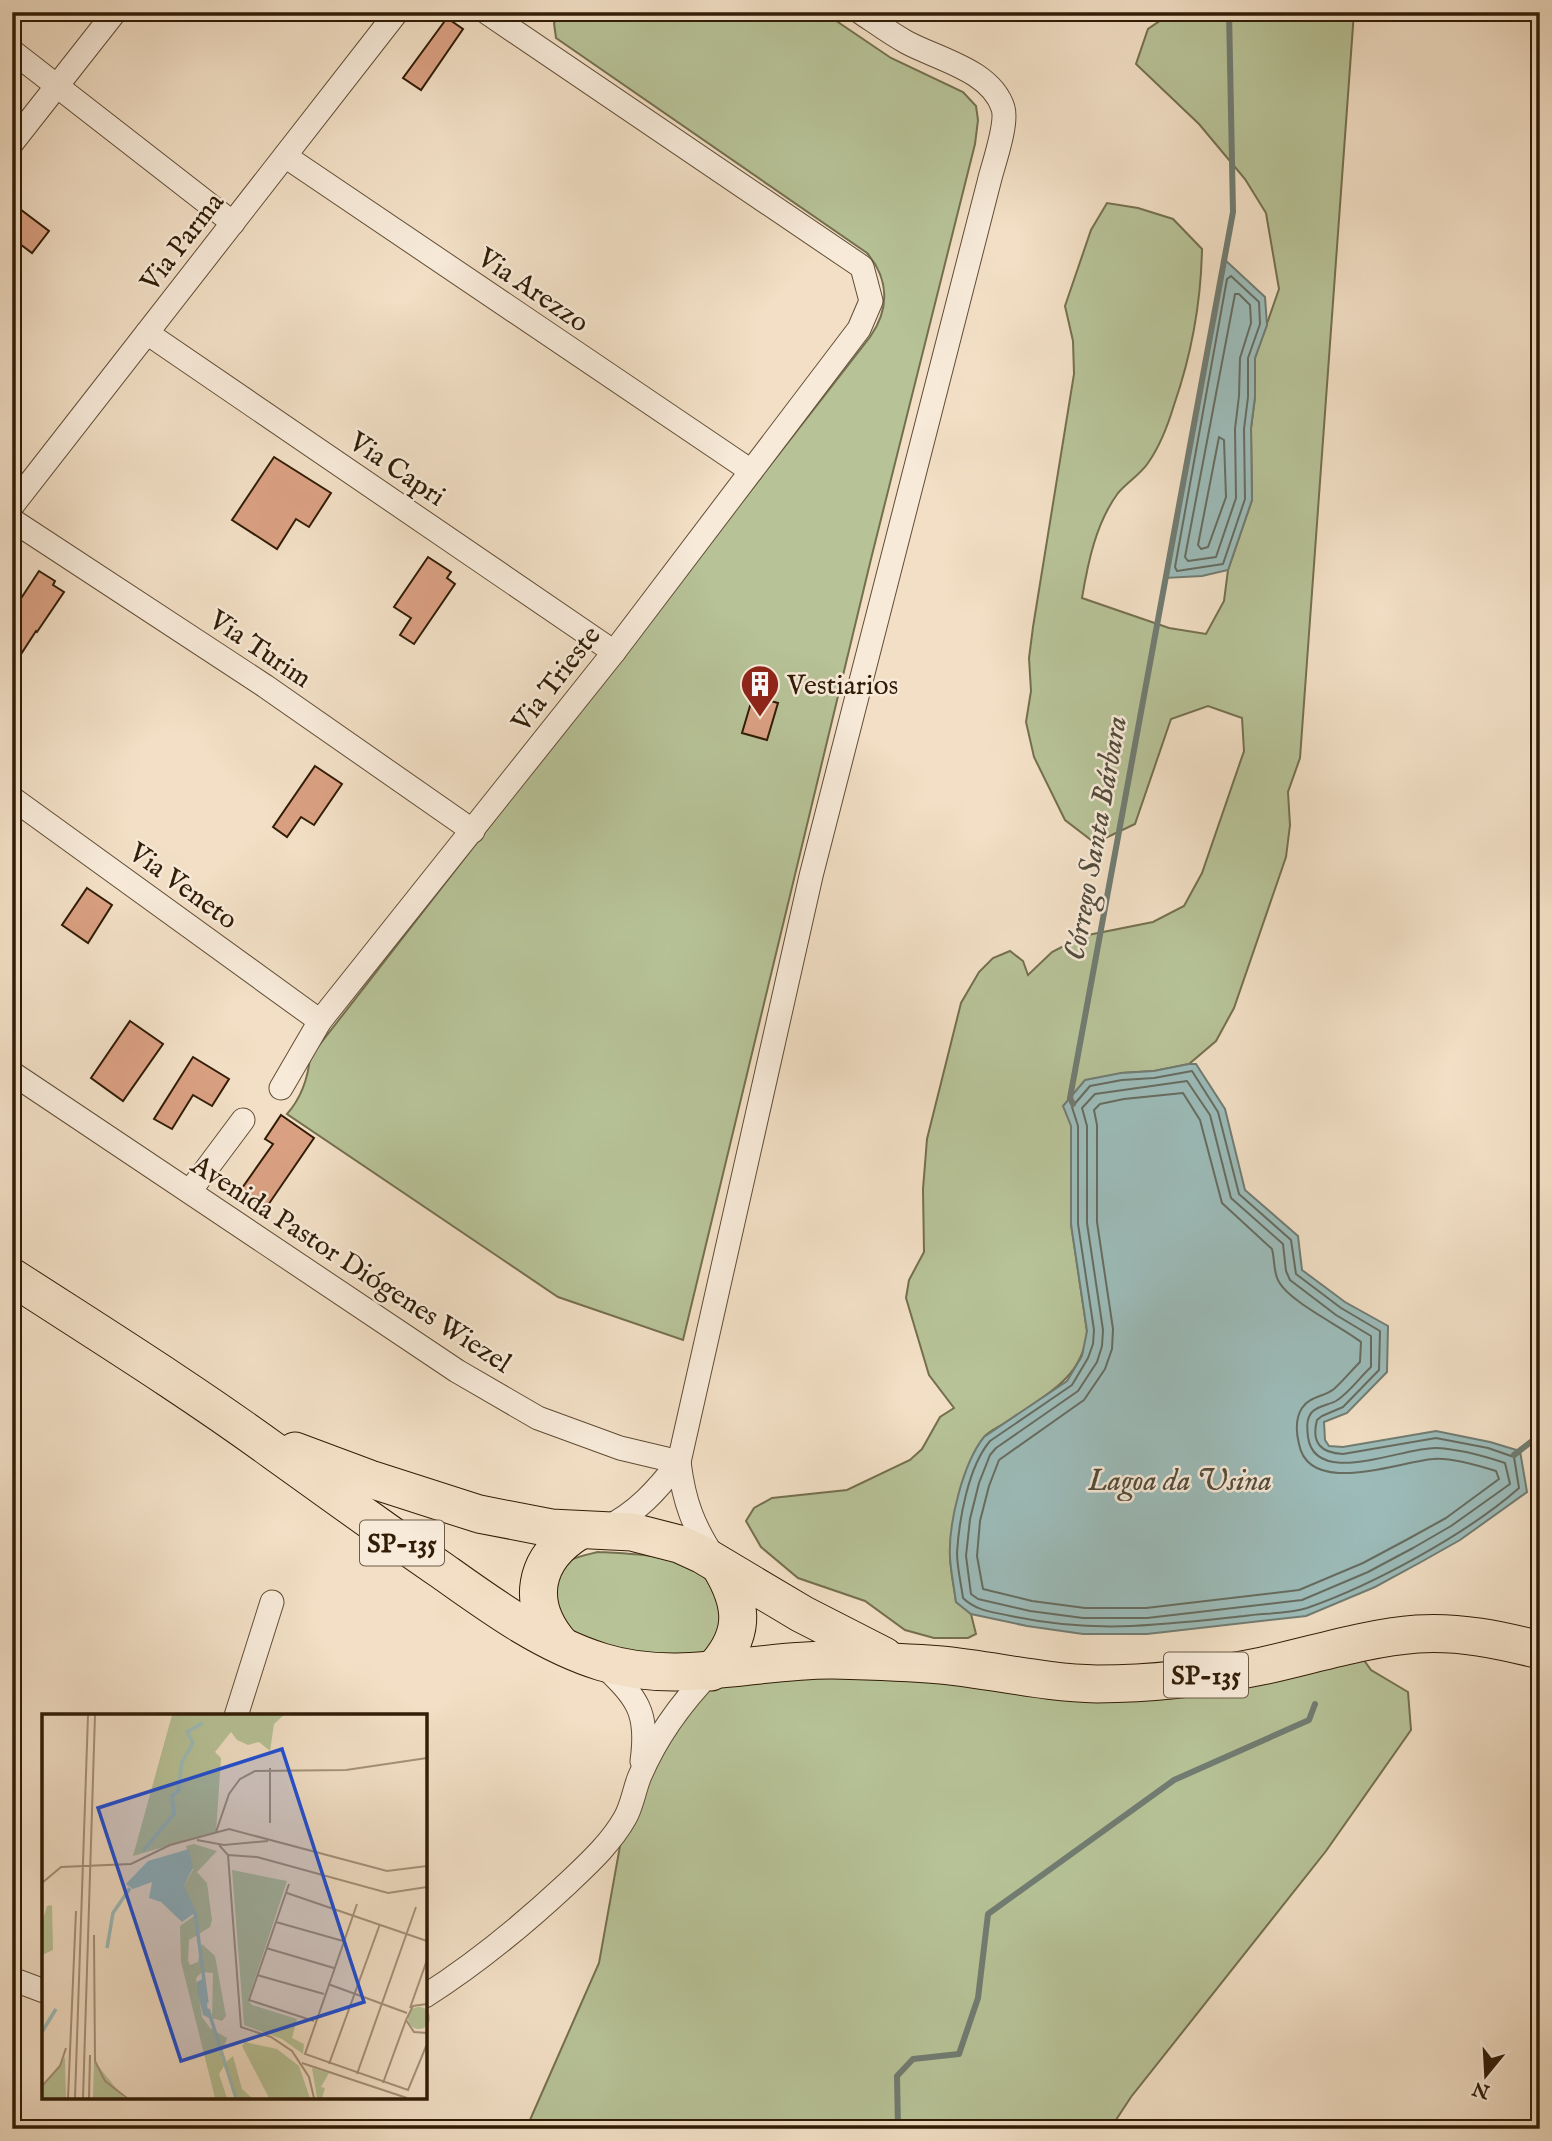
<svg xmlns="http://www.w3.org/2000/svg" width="1552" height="2141" viewBox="0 0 1552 2141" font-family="'IM FELL English',serif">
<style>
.green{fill:#b7c297;stroke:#746f4e;stroke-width:2}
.water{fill:#9cbcba;stroke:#717c72;stroke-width:2}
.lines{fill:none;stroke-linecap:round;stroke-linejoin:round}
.shore{stroke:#666c60;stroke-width:2}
.stream{stroke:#717c72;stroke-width:6}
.building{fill:#daa082;stroke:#311c06;stroke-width:2}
.minor-casing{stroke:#614d36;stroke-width:25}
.primary-casing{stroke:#311c06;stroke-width:39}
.minor{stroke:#f7ead9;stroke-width:23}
.primary{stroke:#f2dfc5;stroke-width:37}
.labels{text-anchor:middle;stroke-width:5;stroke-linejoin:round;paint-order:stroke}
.shield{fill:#f7ead9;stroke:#6c5a45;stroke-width:2}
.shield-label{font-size:26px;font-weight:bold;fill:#311c06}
.street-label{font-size:28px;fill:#311c06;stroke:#f7ead9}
.poi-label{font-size:28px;fill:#311c06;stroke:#f7ead9;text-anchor:start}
.water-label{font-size:30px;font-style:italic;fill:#514c3c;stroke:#f7ead9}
.inset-river{fill:none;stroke:#9cbcba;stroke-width:3.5}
.inset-road{fill:none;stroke:#a59179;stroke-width:2}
.view{fill:#1d4ed8;fill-opacity:0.15;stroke:#1d4ed8;stroke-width:3.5}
.inset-edge{fill:none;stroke:#311c06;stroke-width:3.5}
</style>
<rect width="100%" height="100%" fill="#f2dfc5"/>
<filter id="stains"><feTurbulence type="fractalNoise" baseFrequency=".00286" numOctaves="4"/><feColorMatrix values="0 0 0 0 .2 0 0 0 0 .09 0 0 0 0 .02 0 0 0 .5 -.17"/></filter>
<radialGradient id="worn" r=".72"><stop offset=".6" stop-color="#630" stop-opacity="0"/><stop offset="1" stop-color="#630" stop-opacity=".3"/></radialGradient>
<g class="green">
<path d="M562,12H823L891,58L963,92L976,106L978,120L975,144L871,559L683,1340L558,1297L287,1114C302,1097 308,1079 310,1057L870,337C890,309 889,279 867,253L556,38L554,23Z"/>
<path d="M1173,12H1354L1300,758L1288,792L1290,825L1286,857L1234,1008L1216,1041L1189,1064L1154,1071L1121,1073L1071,1126V1224L1087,1331C1084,1379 1041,1398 1006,1422C999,1427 989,1431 984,1437C964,1463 951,1522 950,1554C950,1570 954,1586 956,1602L971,1614L976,1634L968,1638H934L905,1630L865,1601L798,1578L761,1547L746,1521L754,1508L772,1498L847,1490L910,1460L922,1449L940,1417L954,1408L929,1375L906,1298L909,1280L924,1252L923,1189L927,1139L961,1003L979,972L993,958L1010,951L1023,961L1028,975L1052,952L1083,936L1153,922L1184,906L1202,873L1244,751L1242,718L1208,706L1171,719L1135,824L1095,843L1065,820L1034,757L1026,722L1031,691L1029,658L1033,627L1074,374L1073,341L1065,306L1091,230L1107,203L1138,208L1173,219L1202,249C1201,304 1192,353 1174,405C1168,425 1160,446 1148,463C1140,475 1127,482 1118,493C1096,523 1088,562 1082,598L1169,628L1206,634L1224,601L1228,570L1252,500L1251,428L1255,397V358L1279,289L1266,213L1245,179L1199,124L1136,64L1148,29Z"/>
<path d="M598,1552C636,1554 684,1555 716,1579C723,1584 727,1600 731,1608L703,1659L647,1661L562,1629C557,1606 546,1576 571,1560C578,1556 590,1554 598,1552Z"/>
<polygon points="1353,1645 1371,1670 1408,1692 1411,1730 1326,1851 1131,2097 1110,2129 526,2129 599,1963 625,1818 711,1672 1045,1681"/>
</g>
<g class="water">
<polygon points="1224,259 1265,297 1267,325 1255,358 1255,397 1251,428 1252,500 1228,570 1202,576 1165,578"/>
<path d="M1189,1064H1196L1225,1109L1245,1190L1298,1236L1302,1270L1345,1302L1388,1326L1387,1372L1347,1413L1324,1422L1325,1440L1329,1446L1343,1447L1436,1431L1490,1442L1520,1451L1527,1492L1460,1540L1421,1562L1375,1587L1306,1616L1147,1634H1083L1027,1626L971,1614L956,1602C954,1587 951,1572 950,1558C948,1524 963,1463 984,1437L1067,1381L1082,1356L1087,1331L1071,1224V1126L1063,1106L1085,1080L1121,1073L1154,1071Z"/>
</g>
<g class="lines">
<g class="shore">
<polygon points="1231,276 1259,302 1260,324 1248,358 1248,397 1244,429 1245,499 1223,564 1177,571 1175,567 1227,279"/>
<polygon points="1235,294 1239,294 1250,305 1251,323 1240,358 1239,396 1235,429 1236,498 1216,557 1188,561 1185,557"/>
<polygon points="1219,437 1224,440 1226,497 1208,547 1201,549 1198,545"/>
<path d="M1192,1071L1218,1112L1239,1194L1291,1240L1296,1274L1341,1308L1380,1331L1379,1370L1343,1407L1322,1416L1317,1420C1311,1443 1321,1453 1343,1454L1436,1438L1488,1448L1514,1457L1519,1488C1467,1534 1373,1585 1307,1608C1288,1614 1264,1613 1244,1616C1162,1625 1093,1634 1011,1616C994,1612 976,1611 963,1598C961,1583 957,1567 957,1553C959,1520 968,1467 990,1441L1072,1385L1088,1358L1093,1344L1094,1330L1078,1224V1126L1072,1107L1090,1086L1122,1080L1154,1078Z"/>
<path d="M1187,1081L1210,1115L1231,1198L1283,1244L1286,1271L1290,1280L1336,1315L1371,1336V1367C1360,1377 1349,1393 1336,1401C1329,1405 1319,1405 1312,1412C1306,1419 1307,1428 1308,1437C1315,1489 1405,1446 1437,1448C1459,1449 1484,1456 1505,1463L1510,1484L1451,1526L1413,1548L1368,1572L1302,1600L1147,1618H1083L1030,1611L978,1599L971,1594L966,1556L970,1519L979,1483L990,1455L996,1448L1078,1391L1097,1362L1102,1346L1103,1330L1087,1223V1126L1082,1108L1095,1094Z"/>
<path d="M1183,1093L1200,1120L1222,1203L1272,1249C1275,1260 1273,1272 1279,1282C1290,1302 1342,1327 1361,1342L1360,1362C1351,1371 1343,1381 1334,1389C1324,1397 1310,1396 1302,1408C1295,1419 1296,1432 1299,1444C1309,1497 1398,1462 1433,1459C1450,1457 1480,1466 1496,1471L1499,1479L1446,1518L1408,1539L1363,1563L1299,1590L1146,1608H1085L1032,1601L983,1589L977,1556L980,1521L989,1486L999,1460L1084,1400L1105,1369L1112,1349L1113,1329L1097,1222V1125L1094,1110L1100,1104L1124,1099Z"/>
</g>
<g class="stream">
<polyline points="1073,1104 1070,1098 1233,212 1229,12"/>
<polyline points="1514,1455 1540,1435"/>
<polyline points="898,2129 897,2076 913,2059 959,2054 978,1998 988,1914 1174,1780 1309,1720 1315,1704"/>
</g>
</g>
<g class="building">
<polygon points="447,18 463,29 421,90 403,78"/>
<polygon points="12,203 49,231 32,253 12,238"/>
<polygon points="274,457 331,493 309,527 296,519 277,549 232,520"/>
<polygon points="428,557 451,572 447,578 455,584 414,644 400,635 411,618 394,607"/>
<polygon points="39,571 55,581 53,585 64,592 37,632 36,631 12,668 12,612"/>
<polygon points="753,696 778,703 767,740 742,733"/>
<polygon points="315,766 342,784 314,825 301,817 287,837 273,827"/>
<polygon points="87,888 112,905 88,943 62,925"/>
<polygon points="130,1021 163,1044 123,1101 91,1078"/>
<polygon points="193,1057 229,1079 212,1106 193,1095 172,1129 154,1119"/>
<polygon points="281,1115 314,1138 266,1208 240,1191 273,1144 265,1139"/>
</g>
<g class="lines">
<g class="minor-casing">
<g id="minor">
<polyline points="12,51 233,223"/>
<polyline points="12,143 115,12"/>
<polyline points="285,156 751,471"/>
<polyline points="147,333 614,652"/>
<polyline points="12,506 397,12"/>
<polyline points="12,520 265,686 473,831"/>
<polyline points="12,798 320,1021"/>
<polyline points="12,1073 457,1371 538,1418 620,1448 679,1462"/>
<polyline points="281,1088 320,1021 614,652 859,329 871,301 862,267 486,12"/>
<polyline points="190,1191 243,1120"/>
<path d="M604,1529C637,1513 657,1490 679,1462"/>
<path d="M715,1559C693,1526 684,1502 679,1462L811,876L989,182C993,165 1008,124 1003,108C991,70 937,59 906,42C890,33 875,22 860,12"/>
<path d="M602,1664C637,1698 649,1711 642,1761"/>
<polyline points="236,1716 272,1602"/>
<polyline points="12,1979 44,1991"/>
<path d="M425,1996C477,1963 523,1925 568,1883C588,1864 611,1843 625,1818C632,1806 634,1791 639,1778C656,1737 680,1704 711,1672"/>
</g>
</g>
<g class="primary-casing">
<g id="primary">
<path d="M12,1277C100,1334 190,1390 275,1452C331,1492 387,1533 444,1572C493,1607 544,1644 602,1662C679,1686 756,1659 833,1660C869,1661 905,1662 941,1665C993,1670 1044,1683 1097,1684C1152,1684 1209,1677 1262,1666C1313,1655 1365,1638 1417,1634C1459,1631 1500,1640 1540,1650"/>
<polyline points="295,1451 370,1479 479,1514 551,1528 632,1532 679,1544 703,1555 802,1614 884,1656"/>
<path d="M561,1645C525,1604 533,1559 579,1531"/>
<path d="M711,1672C745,1637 745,1607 720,1566"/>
</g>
</g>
<use href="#minor" class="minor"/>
<use href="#primary" class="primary"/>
</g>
<defs>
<g id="building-pin" transform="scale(2.0125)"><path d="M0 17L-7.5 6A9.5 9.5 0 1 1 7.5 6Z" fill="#8f2418" stroke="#f7ead9"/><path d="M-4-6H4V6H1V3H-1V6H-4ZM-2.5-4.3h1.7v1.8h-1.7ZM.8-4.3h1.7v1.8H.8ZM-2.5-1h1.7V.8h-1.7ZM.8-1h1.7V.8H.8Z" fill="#fff"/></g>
</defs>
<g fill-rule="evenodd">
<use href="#building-pin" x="760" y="684"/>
</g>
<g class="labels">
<g class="shield">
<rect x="360" y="1520.5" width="84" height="45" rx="5"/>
<rect x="1164" y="1652.5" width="84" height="45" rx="5"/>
</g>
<g class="shield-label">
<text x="402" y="1552">SP-135</text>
<text x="1206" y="1684">SP-135</text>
</g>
<g class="street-label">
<text transform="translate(181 241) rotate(-52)" y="10">Via Parma</text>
<text transform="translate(534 289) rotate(34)" y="10">Via Arezzo</text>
<text transform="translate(398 468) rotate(34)" y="10">Via Capri</text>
<text transform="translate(261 648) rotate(34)" y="10">Via Turim</text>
<text transform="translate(555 678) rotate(-52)" y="10">Via Trieste</text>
<text transform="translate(184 885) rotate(36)" y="10">Via Veneto</text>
<text transform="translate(352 1263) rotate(33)" y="10">Avenida Pastor Diógenes Wiezel</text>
</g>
<g class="poi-label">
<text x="787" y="694">Vestiarios</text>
</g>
<g class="water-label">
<text transform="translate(1095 838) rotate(-80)" y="10">Córrego Santa Bárbara</text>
<text x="1180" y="1490">Lagoa da Usina</text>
</g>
</g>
<g transform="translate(42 1714)">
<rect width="385" height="385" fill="#f2dfc5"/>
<path d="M130,1H242L232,10L228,37L217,28L206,31L195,26L189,18L173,38L179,44L174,118L91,142ZM152,130L175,137L155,158L165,169L170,206L168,213L147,226L146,247L148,251L156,248L160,230L173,242L184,302L180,307L170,304L171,259L160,258L154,264L160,303L168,314L185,324L179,343L182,350L191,342L200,375L210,384H194L182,352L177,360L185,384H173L139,248L138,212L152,202L142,171L151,156L144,132ZM190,156L245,167L206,286L210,291L255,305L250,324L262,330L261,340L240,325L202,311ZM10,191L11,236L0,241V208L5,192ZM366 304a11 11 0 1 1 22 0a11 11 0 1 1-22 0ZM203,328L235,335L257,352L268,384H227L200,332ZM23,343L24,384H0V374ZM52,347L82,384H51ZM270,354L287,359L279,373L283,374L280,384H275Z" fill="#b7c297"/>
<path d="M147,135L151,154L142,171L154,198L140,208L119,188L107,184L110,168L91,175L84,170L106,147ZM162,264L164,282L167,304L161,301L155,277V268Z" fill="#9cbcba"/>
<path class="inset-river" d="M101,137L132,100L130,82L136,77L140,48L151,29L145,18L161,9M153,198L165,289M65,234L71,199L88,174M166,295L194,384M0,318L14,295"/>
<path class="inset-road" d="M228,109V54M174,118L187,80L198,65L213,57L304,56L385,44M155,126L182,131L226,127M177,131L186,141L199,313L229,323L250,337L267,363L272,384M186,141L215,143L346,179L385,173M0,169L19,153L89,150L128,131L187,115L345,157L385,152M247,170L207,286L272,307M245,179L385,227M315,190L263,340L366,376L385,330M234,208L301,227M52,221L53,347L63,367L85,384M224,234L292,254M215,261L282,280M286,270L365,299M385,290L371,292L364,306L372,318L385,319M368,294L385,246M260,349L365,384M287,350L338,210M315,360L374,193M341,369L364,306M0,372L18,352L24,334M26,384L34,197M33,384L46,1M41,384L53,1M47,384L48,341"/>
<path class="view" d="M240,35L322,288L139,347L56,94Z"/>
<rect width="385" height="385" class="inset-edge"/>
</g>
<rect width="1552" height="2141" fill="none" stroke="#f2dfc5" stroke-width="42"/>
<rect x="14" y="14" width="1524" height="2113" fill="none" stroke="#311c06" stroke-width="3.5"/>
<rect x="21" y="21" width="1510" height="2099" fill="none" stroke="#311c06" stroke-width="2"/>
<g transform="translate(1486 2075) rotate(198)" stroke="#f7ead9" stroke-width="5" paint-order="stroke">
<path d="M0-5L12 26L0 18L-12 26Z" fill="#311c06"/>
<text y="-10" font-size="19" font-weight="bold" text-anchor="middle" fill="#311c06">N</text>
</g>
<rect width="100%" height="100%" filter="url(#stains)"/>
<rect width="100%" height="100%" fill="url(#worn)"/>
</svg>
